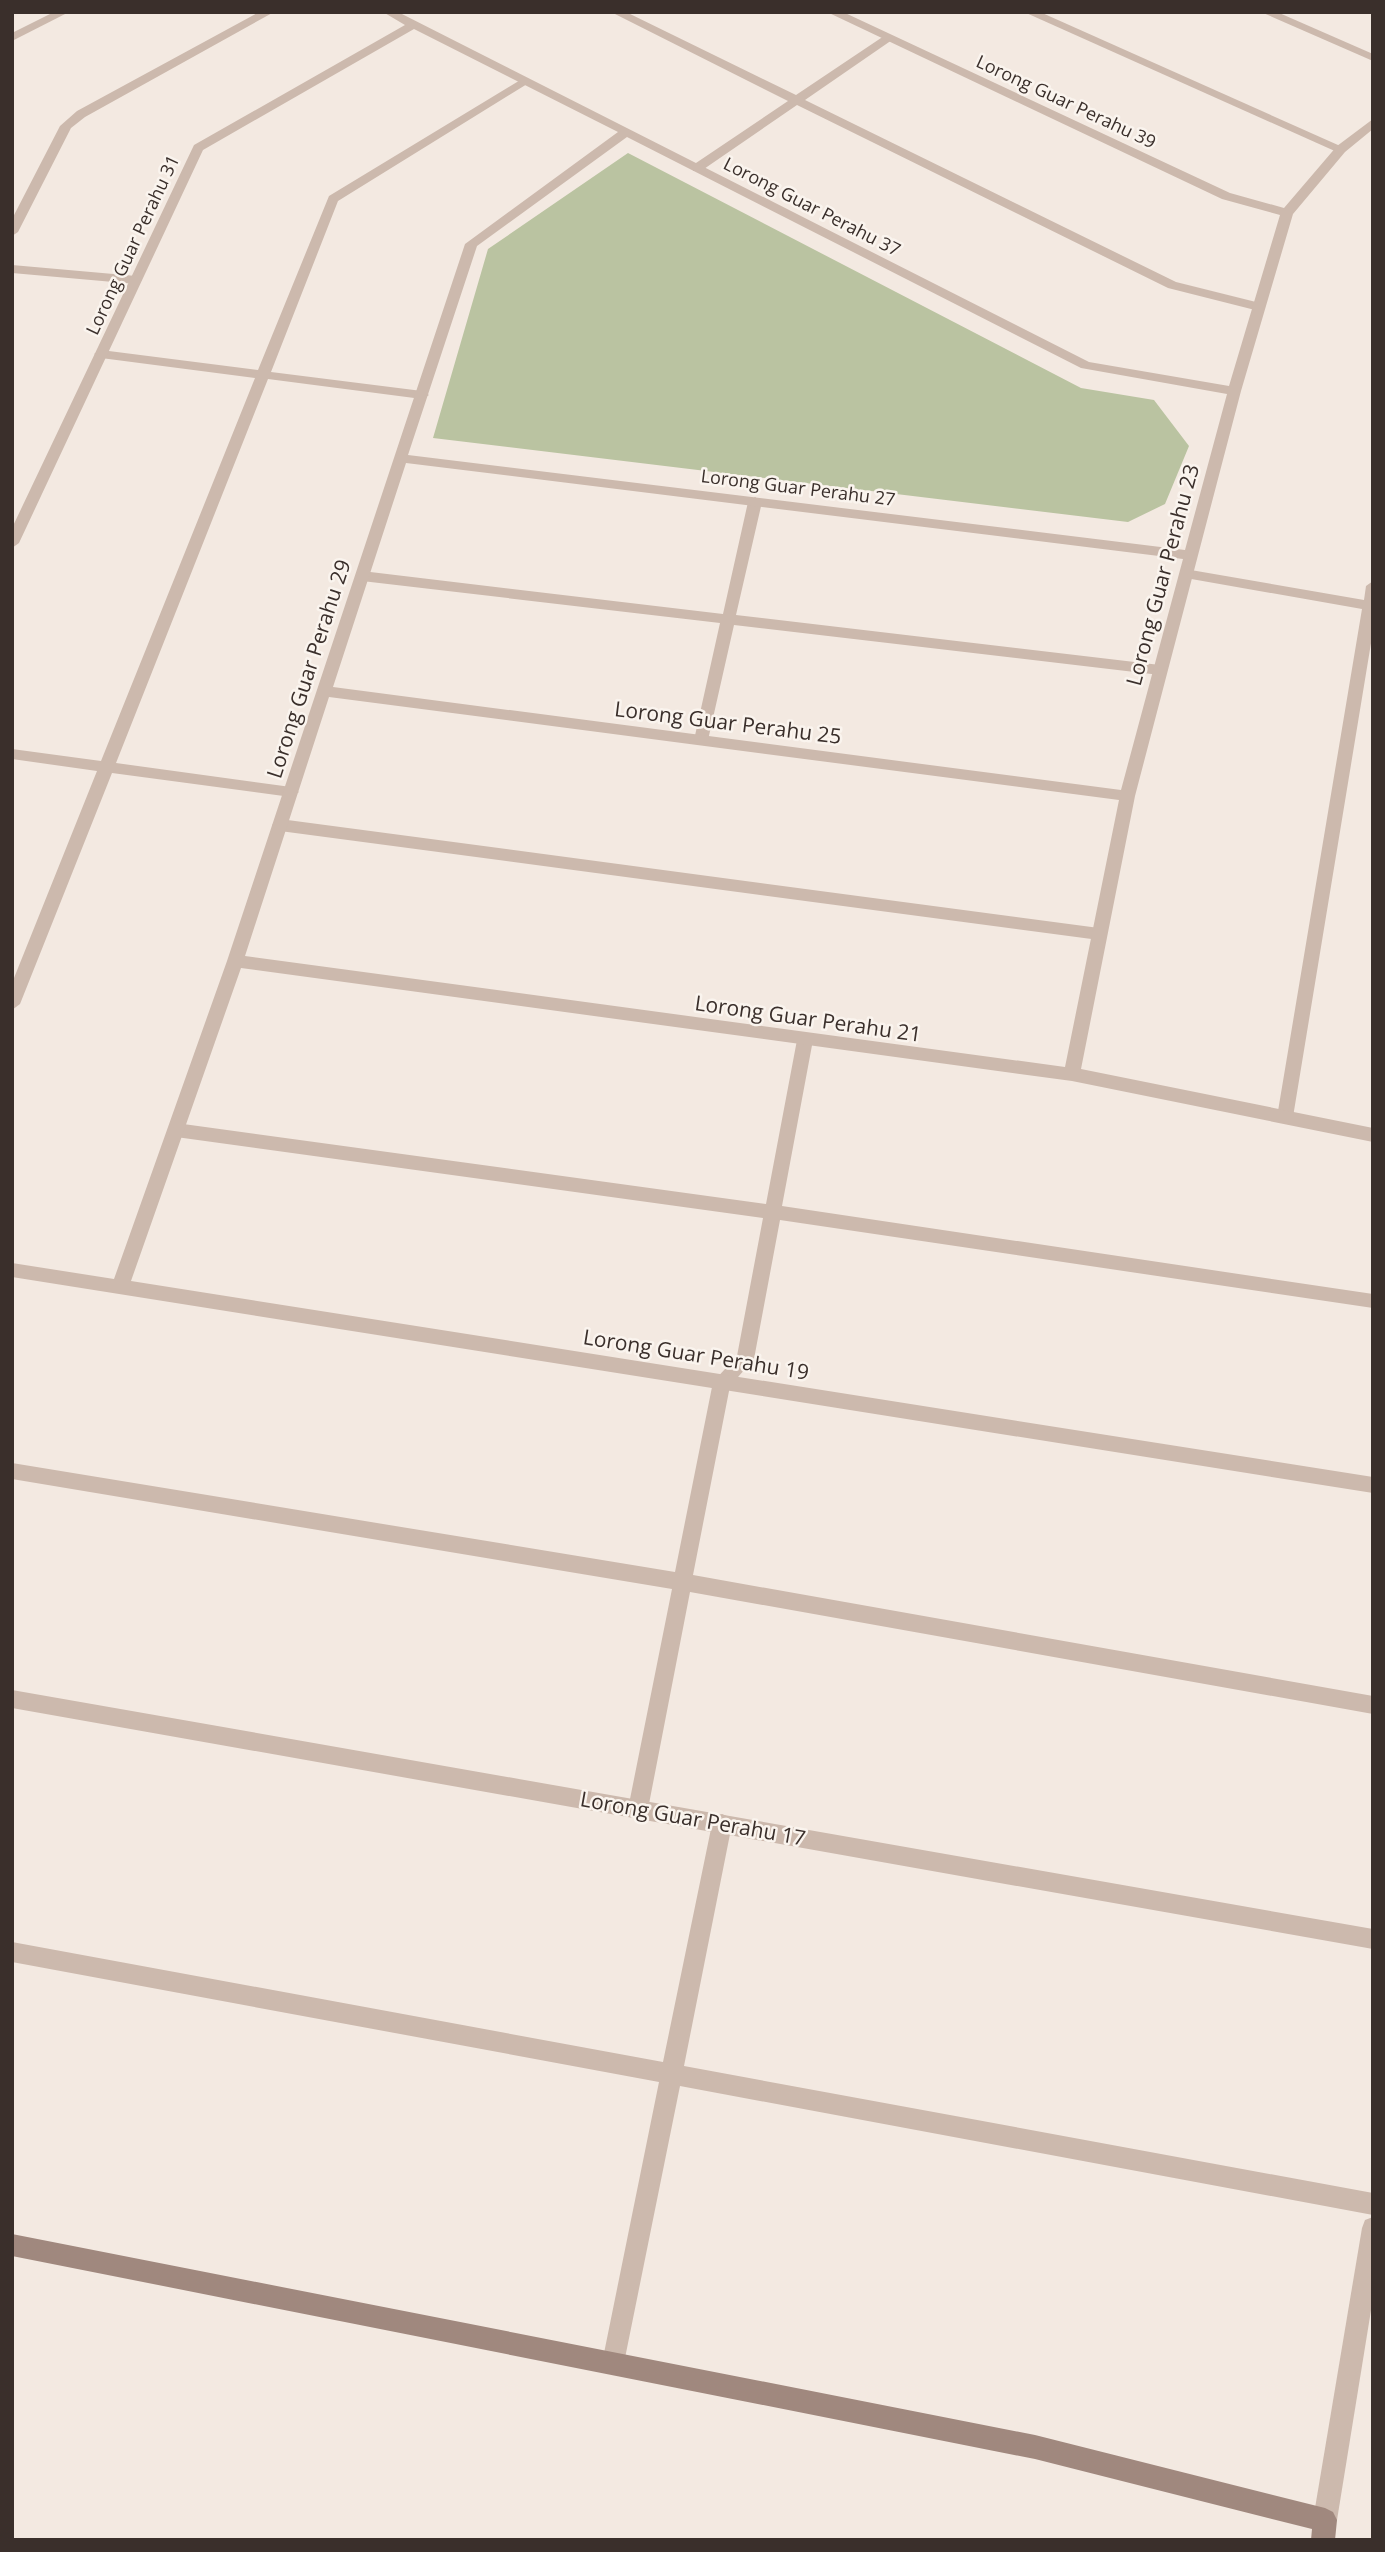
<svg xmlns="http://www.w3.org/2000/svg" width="1385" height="2552" viewBox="0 0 1385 2552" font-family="'Open Sans',sans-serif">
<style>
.green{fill:#bac3a1}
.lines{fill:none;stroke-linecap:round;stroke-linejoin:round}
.lane{fill:#ccb9ad;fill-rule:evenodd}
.street{fill:#ccb9ad;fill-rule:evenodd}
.secondary{fill:#a0887e;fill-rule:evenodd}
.labels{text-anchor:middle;stroke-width:5;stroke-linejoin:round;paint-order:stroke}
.far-street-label{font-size:18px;fill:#3a2f2b;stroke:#faf4ee}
.street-label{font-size:21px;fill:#3a2f2b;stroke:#faf4ee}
</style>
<rect width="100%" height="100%" fill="#f3e9e1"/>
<polygon class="green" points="628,153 1081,388 1154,400 1189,446 1165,504 1128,522 433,438 488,249"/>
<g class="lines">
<g class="lane">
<polygon points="259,12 274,12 85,117 71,128 18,232 12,236 12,219 60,126 77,111"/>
<polygon points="611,12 626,12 796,95 884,36 892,36 892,40 805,100 1176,282 1264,304 1265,307 1259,311 1168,288 797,105 701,171 693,171 693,165 788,101"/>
<polygon points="1024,12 1040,12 1347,149 1337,152"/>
<polygon points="522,79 532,81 338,201 271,372 422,391 429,395 422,399 268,379 116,763 291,787 299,792 291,797 112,773 20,1004 12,1010 12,983 97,771 12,759 12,749 101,761 255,378 101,358 94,354 101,350 258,370 329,196"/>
<polygon points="12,265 136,276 142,280 136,284 12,273"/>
<polygon points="755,497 762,502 736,615 1160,665 1167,670 1160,675 734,625 708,740 701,745 694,740 720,623 362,581 355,576 362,571 723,614 748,502"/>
<polygon points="1185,569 1364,600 1366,586 1373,581 1373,631 1293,1117 1291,1122 1279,1122 1277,1117 1362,609 1180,577 1180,571"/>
<polygon points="280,819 1099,928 1107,934 1099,940 280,831 272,825"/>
<polygon points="805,1034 813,1040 782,1206 1373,1294 1373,1308 780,1220 754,1359 730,1386 693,1575 1373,1696 1373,1714 690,1592 648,1809 645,1816 638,1819 631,1816 628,1809 672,1589 12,1479 12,1463 675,1572 713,1382 737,1356 763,1218 176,1137 170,1135 168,1130 170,1125 176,1123 766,1204 797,1040"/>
<polygon points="722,1814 729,1817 732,1824 684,2066 1373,2193 1373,2215 680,2086 624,2363 621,2371 613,2374 605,2371 602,2363 659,2082 12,1962 12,1942 663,2062 712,1824 715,1817"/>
</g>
<g class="street">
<polygon points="54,12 69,12 12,41 12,33"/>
<path d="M383,12H398L1089,362L1229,386L1280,215L1222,199L827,12H843L1230,193L1284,208L1337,146L1373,119V129L1345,152L1293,214L1241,391L1135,796L1081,1069L1373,1128V1142L1072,1081L241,968L131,1281L1373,1477V1493L12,1277V1263L114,1279L227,961L465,244L618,132L414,29L203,150L19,543L12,548V528L194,145L405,25ZM627,137L1081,368L1227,394L1185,550L408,455L477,246ZM406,463L1183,559L1121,790L333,687ZM329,697L1119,800L1065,1067L245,956Z"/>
<polygon points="1261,12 1277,12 1373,54 1373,61"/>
<polygon points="12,1690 1373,1929 1373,1949 12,1708"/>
<polygon points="1373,2217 1373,2298 1337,2520 1333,2528 1325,2532 1317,2528 1313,2520 1362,2228 1365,2220"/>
</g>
<polygon class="secondary" points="12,2234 1035,2435 1325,2508 1333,2512 1337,2520 1335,2540 1311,2540 1312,2529 1035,2459 12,2256"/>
</g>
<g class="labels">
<g class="far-street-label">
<text transform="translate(1066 102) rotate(25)" y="6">Lorong Guar Perahu 39</text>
<text transform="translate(812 207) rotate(27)" y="6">Lorong Guar Perahu 37</text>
<text transform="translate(133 245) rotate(-65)" y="6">Lorong Guar Perahu 31</text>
<text transform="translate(798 488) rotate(7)" y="6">Lorong Guar Perahu 27</text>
</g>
<g class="street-label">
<text transform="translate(1163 575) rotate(-75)" y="7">Lorong Guar Perahu 23</text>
<text transform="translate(309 669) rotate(-72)" y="7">Lorong Guar Perahu 29</text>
<text transform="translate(728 723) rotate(7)" y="7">Lorong Guar Perahu 25</text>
<text transform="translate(808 1019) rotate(8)" y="7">Lorong Guar Perahu 21</text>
<text transform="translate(696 1355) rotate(9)" y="7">Lorong Guar Perahu 19</text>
<text transform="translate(693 1819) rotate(10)" y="7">Lorong Guar Perahu 17</text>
</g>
</g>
<rect width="1385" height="2552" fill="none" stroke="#3a2f2b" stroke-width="28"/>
</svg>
